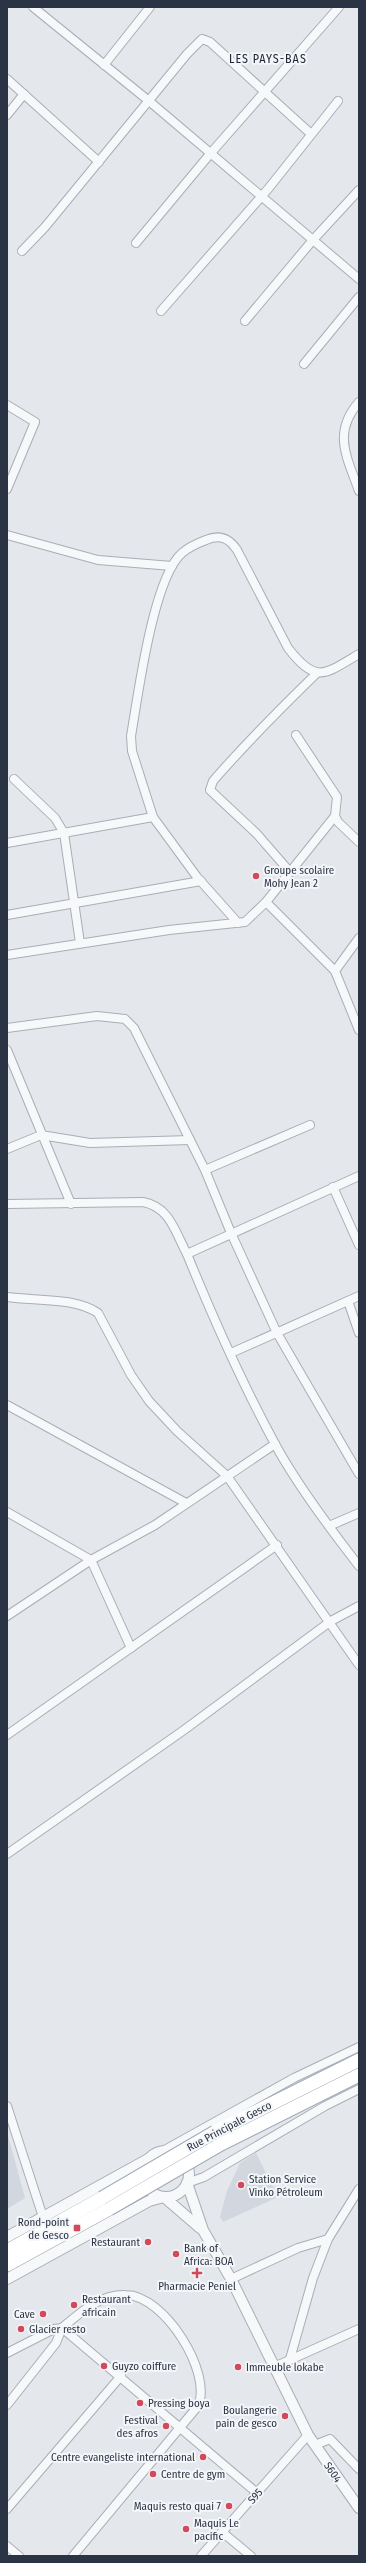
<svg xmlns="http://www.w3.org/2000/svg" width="366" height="2563" viewBox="0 0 366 2563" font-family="'Fira Sans Condensed',sans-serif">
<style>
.built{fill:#d2d6de}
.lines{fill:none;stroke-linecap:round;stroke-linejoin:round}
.minor-casing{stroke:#a9aeb7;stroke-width:10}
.tertiary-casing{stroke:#a9aeb7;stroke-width:12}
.primary-casing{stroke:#a3abb8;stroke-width:15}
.minor{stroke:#f7f8fa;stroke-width:8}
.tertiary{stroke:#f7f8fa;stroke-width:10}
.primary{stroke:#fff;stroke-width:13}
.primary-bridge-casing{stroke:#a3abb8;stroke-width:15;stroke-linecap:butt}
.primary-bridge{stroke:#fff;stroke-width:13}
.poi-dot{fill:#d1495b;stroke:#f4f6f9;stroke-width:1.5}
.labels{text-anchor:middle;stroke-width:4;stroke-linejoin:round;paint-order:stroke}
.poi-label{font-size:11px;fill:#2b3445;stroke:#f4f6f9;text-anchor:start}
.street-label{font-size:11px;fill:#2b3445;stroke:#f4f6f9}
.neighbourhood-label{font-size:12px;letter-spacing:1px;fill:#1d2536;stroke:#f4f6f9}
</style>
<rect width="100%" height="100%" fill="#e4e7ec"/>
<g class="built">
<polygon points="7,2132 25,2198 7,2209"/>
<polygon points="256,2153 278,2197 223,2222 220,2217 227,2191 240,2163"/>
</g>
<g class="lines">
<g class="minor-casing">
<g id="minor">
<polyline points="33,7 149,101 359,279"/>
<polyline points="104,65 150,7"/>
<polyline points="7,79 99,162"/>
<polyline points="7,115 24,94"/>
<polyline points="136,243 210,154 339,7"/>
<polyline points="22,251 45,227 187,54 202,39 210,42 310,133"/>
<polyline points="161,311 268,189 338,101"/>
<polyline points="245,321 312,241 359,190"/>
<polyline points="304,364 359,297"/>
<path d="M359,402C332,433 347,457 359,491"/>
<polyline points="7,405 35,422 7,489"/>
<polyline points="7,535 98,560 172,566"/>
<polyline points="296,735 337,797 335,816 338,822 359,842"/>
<polyline points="14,779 55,818 64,833 80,943"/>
<polyline points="7,843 153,817"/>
<path d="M290,872L257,834L210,790L213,781C246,743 281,708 317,673"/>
<polyline points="266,902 335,971"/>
<polyline points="7,915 201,881"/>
<path d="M238,923L197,877L153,817L132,751L131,736C138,696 153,578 182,553C189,547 198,543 206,540C220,534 229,538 237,550L288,648C316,684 324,675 359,654"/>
<polyline points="359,938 335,971 359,1030"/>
<polyline points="7,955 169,930 245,922 266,902 335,816"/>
<polyline points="7,1028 97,1016 125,1019 134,1028 205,1170 231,1233 277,1333 359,1474"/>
<polyline points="7,1050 71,1204"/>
<polyline points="7,1149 41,1135 90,1143 190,1140"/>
<polyline points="205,1170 310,1125"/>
<polyline points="333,1187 359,1245"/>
<path d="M7,1204L143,1202C170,1207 175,1232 187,1254L359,1176"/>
<path d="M187,1254C213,1318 242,1383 275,1444C296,1483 331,1530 359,1566"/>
<path d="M7,1297C35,1301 74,1297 98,1313L131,1375L149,1401L177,1431L227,1476L359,1665"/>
<polyline points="348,1301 359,1333"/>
<polyline points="231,1353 359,1296"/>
<polyline points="7,1405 186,1503"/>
<polyline points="7,1512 91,1560 131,1648"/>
<polyline points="329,1526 359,1513"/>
<polyline points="7,1616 91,1560 155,1525 275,1444"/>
<polyline points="7,1735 277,1545"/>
<polyline points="7,1854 184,1730 331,1621 359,1606"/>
<polyline points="7,2106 43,2217"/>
<polyline points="161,2152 294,2078 359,2047"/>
<polyline points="187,2183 204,2177 325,2106 359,2089"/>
<polyline points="231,2279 298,2248 328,2239 359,2189"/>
<path d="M7,2353L54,2329L62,2328C81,2312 100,2294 126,2295C164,2295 213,2373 198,2406L73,2556"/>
<polyline points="290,2359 313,2278 328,2239"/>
<polyline points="274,2367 359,2329"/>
<polyline points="7,2405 56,2343 62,2328 257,2493"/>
<polyline points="315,2445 330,2439 359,2469"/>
<polyline points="7,2509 121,2376"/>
<polyline points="222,2532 251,2556"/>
<polyline points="7,2546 19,2556"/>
<polyline points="201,2556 308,2435"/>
</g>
</g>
<g class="tertiary-casing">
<g id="tertiary">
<circle cx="166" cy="2174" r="23"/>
<polyline points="187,2183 203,2230 231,2279 308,2435 359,2508"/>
<polyline points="7,2237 150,2158"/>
<polyline points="7,2279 149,2201 164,2197 200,2228"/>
</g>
</g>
<g class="primary-casing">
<g id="primary">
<polyline points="215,2132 359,2060"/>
<polyline points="221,2144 359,2075"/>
<polyline points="7,2251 102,2198"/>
<polyline points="7,2265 109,2209"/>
</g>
</g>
<use href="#minor" class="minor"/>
<use href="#tertiary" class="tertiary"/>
<use href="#primary" class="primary"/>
<g class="primary-bridge-casing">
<g id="primary-bridge">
<polyline points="102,2198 215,2132"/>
<polyline points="109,2209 221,2144"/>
</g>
</g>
<use href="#primary-bridge" class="primary-bridge"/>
</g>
<g class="poi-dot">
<circle cx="256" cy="876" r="4"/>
<circle cx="241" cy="2185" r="4"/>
<rect x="73" y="2224" width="8" height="8" rx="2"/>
<circle cx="148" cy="2242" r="4"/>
<circle cx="176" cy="2254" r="4"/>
<path d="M195 2267h4v4h4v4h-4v4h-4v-4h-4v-4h4z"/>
<circle cx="74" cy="2305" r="4"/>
<circle cx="43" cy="2314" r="4"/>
<circle cx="21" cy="2329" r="4"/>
<circle cx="104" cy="2366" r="4"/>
<circle cx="238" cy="2367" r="4"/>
<circle cx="140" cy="2403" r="4"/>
<circle cx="285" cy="2416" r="4"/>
<circle cx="166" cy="2426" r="4"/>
<circle cx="203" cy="2457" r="4"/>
<circle cx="153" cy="2474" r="4"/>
<circle cx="229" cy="2506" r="4"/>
<circle cx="186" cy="2529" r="4"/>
</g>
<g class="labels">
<g class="poi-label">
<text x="264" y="874">Groupe scolaire<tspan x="264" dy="13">Mohy Jean 2</tspan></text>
<text x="249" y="2183">Station Service<tspan x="249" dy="13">Vinko Pétroleum</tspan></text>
<text x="69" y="2226" text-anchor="end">Rond-point<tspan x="69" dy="13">de Gesco</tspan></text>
<text x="140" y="2246" text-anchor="end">Restaurant</text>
<text x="184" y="2252">Bank of<tspan x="184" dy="13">Africa: BOA</tspan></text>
<text x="197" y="2290" text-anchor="middle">Pharmacie Peniel</text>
<text x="82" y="2303">Restaurant<tspan x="82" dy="13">africain</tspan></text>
<text x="35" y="2318" text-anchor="end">Cave</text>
<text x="29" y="2333">Glacier resto</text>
<text x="112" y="2370">Guyzo coiffure</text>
<text x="246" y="2371">Immeuble lokabe</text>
<text x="148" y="2407">Pressing boya</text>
<text x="277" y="2414" text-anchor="end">Boulangerie<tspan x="277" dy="13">pain de gesco</tspan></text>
<text x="158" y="2424" text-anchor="end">Festival<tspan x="158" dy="13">des afros</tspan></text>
<text x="195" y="2461" text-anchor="end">Centre evangeliste international</text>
<text x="161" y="2478">Centre de gym</text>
<text x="221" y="2510" text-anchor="end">Maquis resto quai 7</text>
<text x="194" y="2527">Maquis Le<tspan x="194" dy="13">pacific</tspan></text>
</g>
<g class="street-label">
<text transform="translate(229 2126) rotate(-28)" y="4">Rue Principale Gesco</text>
<text transform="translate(333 2472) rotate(56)" y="4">S604</text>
<text transform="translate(255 2496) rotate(-48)" y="4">S95</text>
</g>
<g class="neighbourhood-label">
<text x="268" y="63">LES PAYS-BAS</text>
</g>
</g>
<rect width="366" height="2563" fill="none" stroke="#2b3445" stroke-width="16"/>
</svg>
